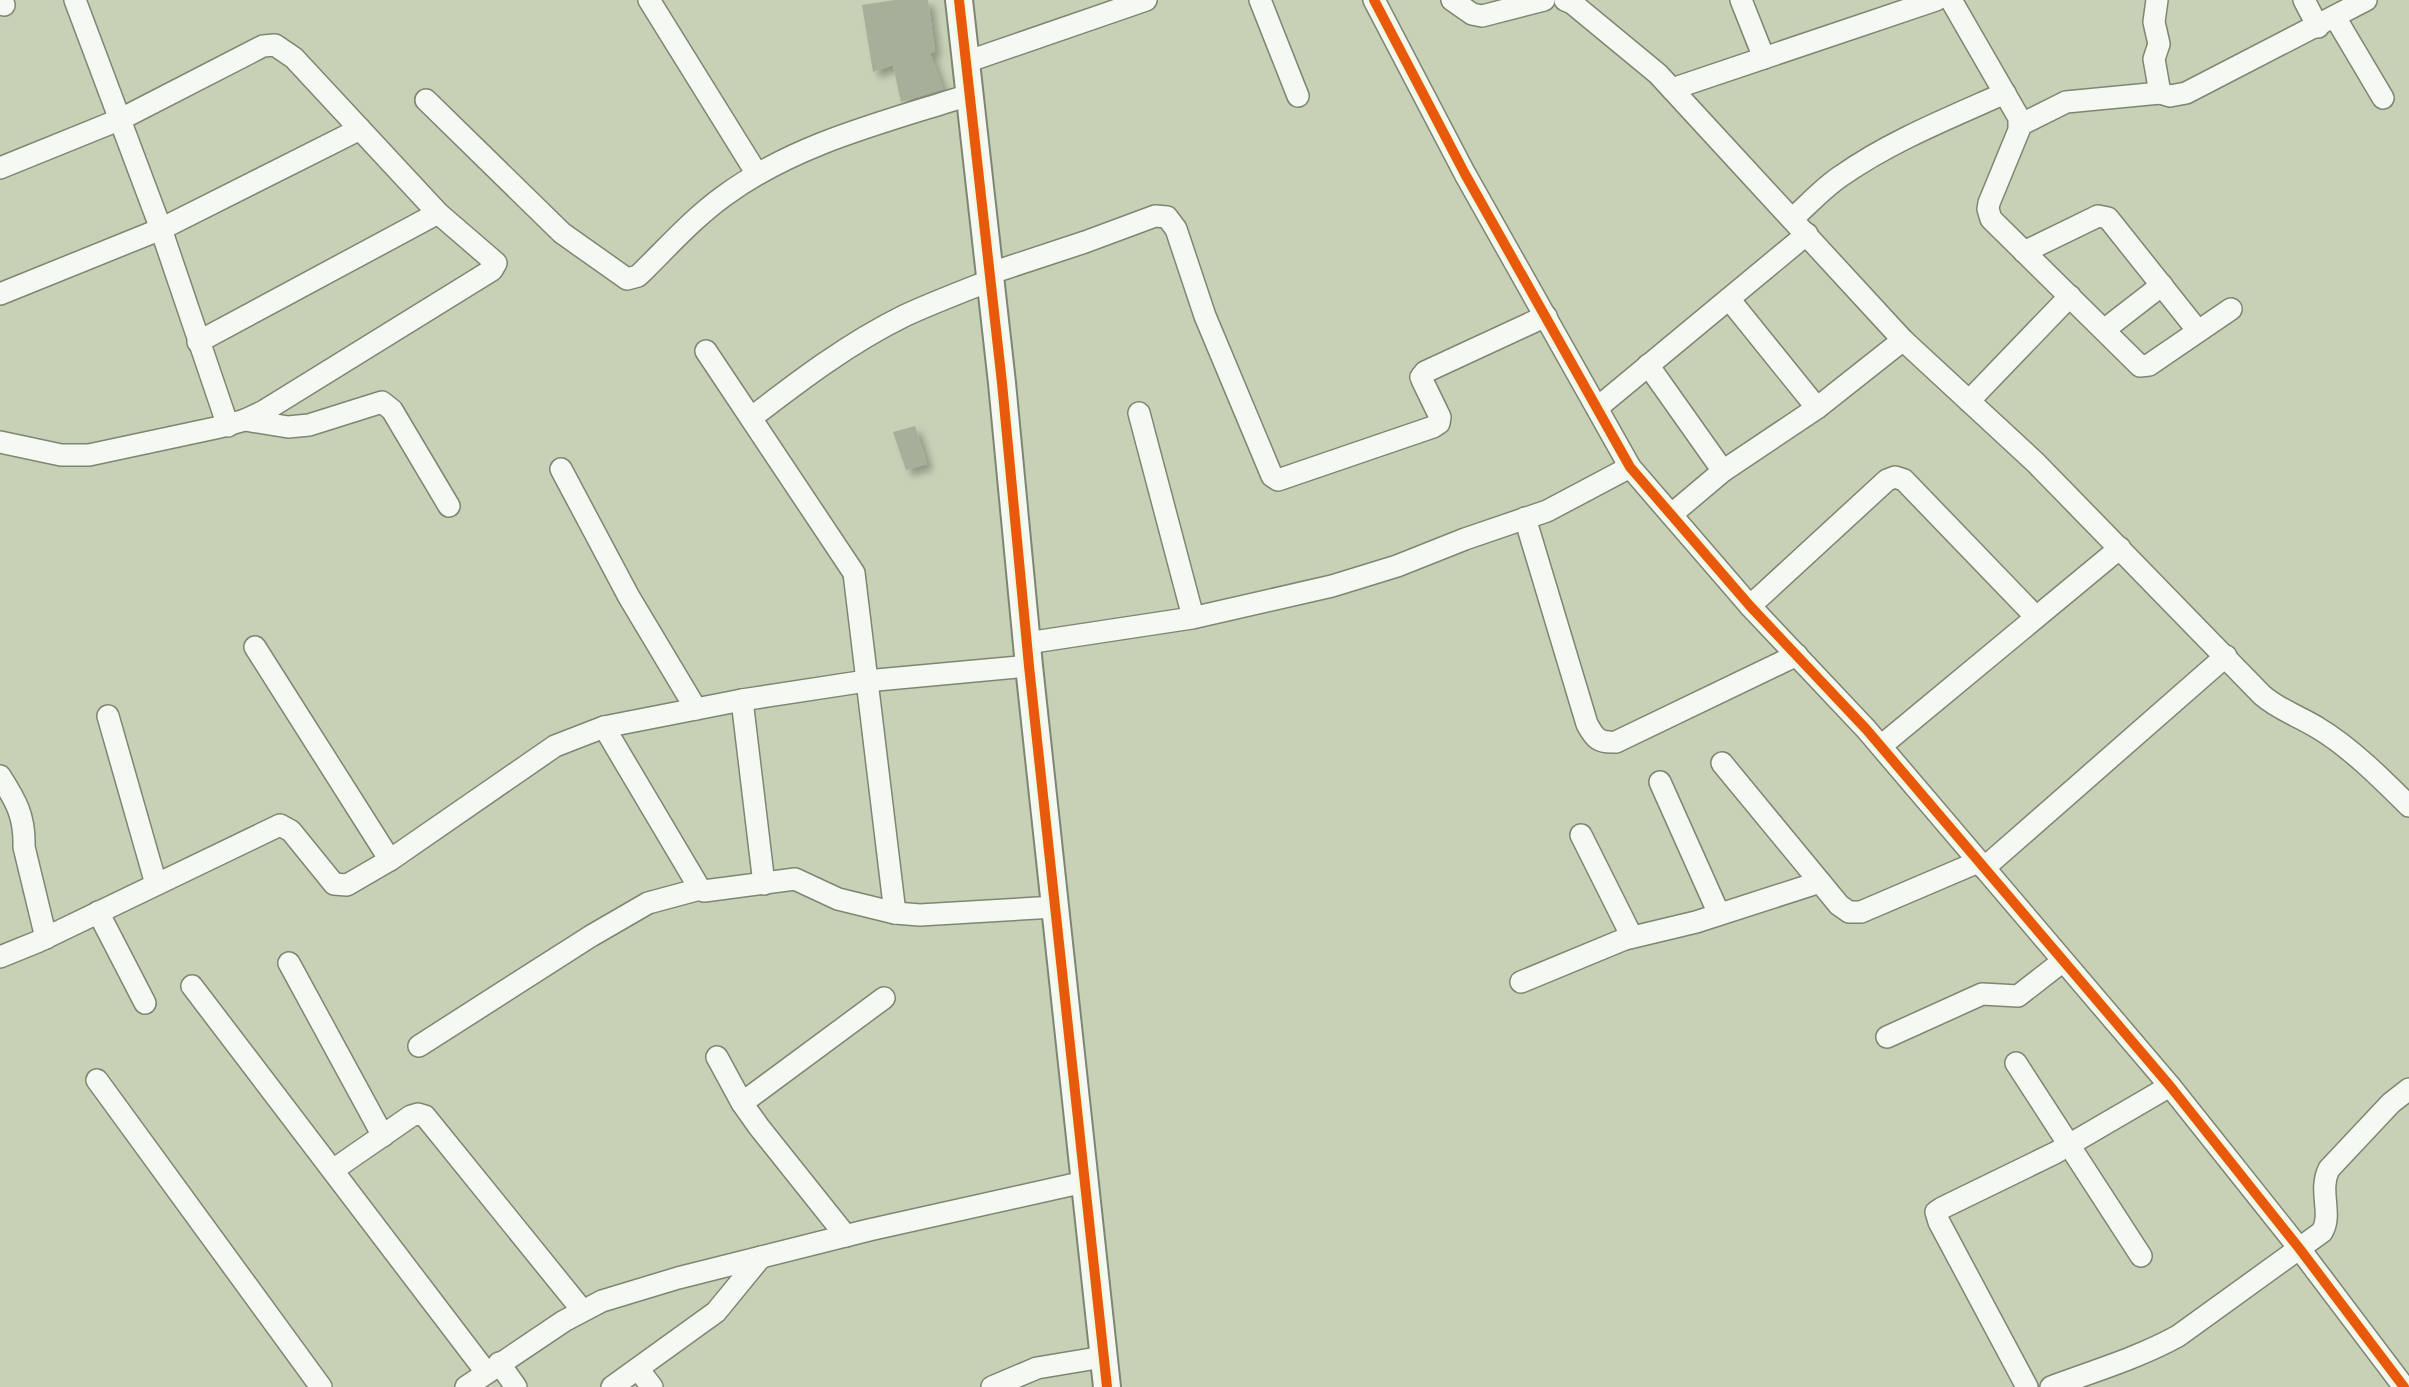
<svg xmlns="http://www.w3.org/2000/svg" width="2409" height="1387" viewBox="0 0 2409 1387" font-family="'Open Sans',sans-serif">
<style>
.building{fill:#a7af9a;filter:url(#shadow)}
.lines{fill:none;stroke-linecap:round;stroke-linejoin:round}
.minor-casing{stroke:#7e8671;stroke-width:24}
.tertiary-casing{stroke:#7e8671;stroke-width:30}
.minor{stroke:#f6f8f4;stroke-width:21}
.tertiary{stroke:#f6f8f4;stroke-width:26}
.cycleway-casing{stroke:#eff9e0;stroke-width:15}
.cycleway{stroke:#e8590c;stroke-width:10}
</style>
<defs>
<filter id="shadow"><feDropShadow dx="6" dy="6" stdDeviation="3.5" flood-color="#0004"/></filter>
</defs>
<rect width="100%" height="100%" fill="#c6d1b6"/>
<g class="building">
<polygon points="895,0 928,0 935,51 930,53 943,89 901,102 893,65 873,72 862,5"/>
<polygon points="915,426 927,464 906,470 893,432"/>
</g>
<g class="lines">
<g class="minor-casing">
<g id="minor">
<polyline points="2,0 4,5"/>
<polyline points="75,0 161,229 228,426"/>
<polyline points="649,0 757,174"/>
<polyline points="1260,0 1298,96"/>
<polyline points="1374,0 1465,174 1630,467 1750,606 1866,729 2170,1086 2299,1248 2404,1387"/>
<polyline points="1452,0 1472,14 1482,16 1544,0"/>
<path d="M1565,0L1572,3L1658,74L1903,340L2036,463L2262,695C2279,710 2299,716 2318,728C2350,747 2383,780 2409,806"/>
<polyline points="1741,0 1764,58"/>
<polyline points="1951,0 2019,118 2019,130 1989,203 1988,209 1991,219 2140,366 2149,365 2231,309"/>
<polyline points="2157,0 2154,22 2159,44 2154,59 2160,93"/>
<polyline points="2304,0 2318,27"/>
<polyline points="2335,17 2383,98"/>
<polyline points="966,62 1146,0"/>
<polyline points="1672,89 1936,0"/>
<path d="M426,100L562,233L627,279L638,276C666,249 692,219 724,196C796,143 885,122 969,95"/>
<polyline points="2020,125 2066,102 2160,93 2170,96 2186,93 2366,0"/>
<polyline points="0,168 121,119 263,46 275,45 294,58 438,213 496,263 492,270 264,411 245,420 220,427 89,455 61,455 0,442"/>
<path d="M1792,219C1808,205 1823,188 1841,176C1891,141 1949,118 2005,93"/>
<polyline points="2024,252 2098,216 2108,218 2198,331"/>
<polyline points="988,274 1085,242 1155,216 1167,217 1176,229 1205,316 1272,476 1278,480 1433,427 1439,423 1440,417 1423,382 1421,377 1425,372 1546,316"/>
<polyline points="0,294 161,229 360,129"/>
<polyline points="1729,299 1817,408"/>
<polyline points="2104,330 2162,285"/>
<polyline points="198,342 438,213"/>
<polyline points="706,351 854,573 895,913"/>
<polyline points="1648,365 1723,471"/>
<polyline points="1969,401 2070,296"/>
<polyline points="1597,408 1807,234"/>
<polyline points="1139,413 1193,617"/>
<path d="M751,418C799,381 849,343 904,316C932,303 961,292 989,281"/>
<polyline points="245,420 288,427 309,425 382,402 392,410 449,506"/>
<polyline points="561,469 629,597 696,709"/>
<polyline points="1672,514 1723,471 1817,408 1903,340"/>
<path d="M1525,518L1587,724C1595,739 1599,743 1616,742L1797,655"/>
<polyline points="1750,606 1887,480 1895,477 1904,480 2036,617"/>
<polyline points="1027,643 1192,618 1332,586 1397,566 1465,539 1547,511 1630,467"/>
<polyline points="255,647 390,860"/>
<polyline points="742,700 764,884"/>
<polyline points="108,716 156,884"/>
<polyline points="604,727 700,889 704,891 795,879 838,899 895,913 920,915 1055,907"/>
<polyline points="1881,746 2120,548"/>
<polyline points="1722,763 1839,905 1849,912 1861,912 1978,862"/>
<path d="M0,776C16,801 25,816 24,847L46,938"/>
<polyline points="1660,782 1719,914"/>
<polyline points="1581,835 1632,937"/>
<polyline points="1984,868 2226,656"/>
<polyline points="98,912 145,1003"/>
<polyline points="0,957 37,942 280,825 291,831 334,884 347,885 390,860 555,746 604,727 742,700 866,681 1029,666"/>
<polyline points="289,963 383,1136"/>
<polyline points="1521,982 1625,939 1696,922 1820,882"/>
<polyline points="192,986 486,1372"/>
<polyline points="1887,1037 1982,994 2018,996 2063,961"/>
<polyline points="419,1046 591,936 648,903 700,889"/>
<polyline points="717,1057 742,1103 759,1127 846,1236"/>
<polyline points="2016,1063 2141,1256"/>
<polyline points="97,1080 321,1387"/>
<polyline points="742,1103 884,998"/>
<polyline points="333,1170 411,1116 418,1114 425,1116 582,1310"/>
<polyline points="499,1363 516,1387"/>
<polyline points="638,1369 652,1387"/>
<polyline points="466,1387 564,1321 602,1301 678,1278 869,1230 1084,1182"/>
<polyline points="612,1387 716,1312 761,1257"/>
<polyline points="992,1387 1037,1368 1103,1357"/>
<polyline points="2027,1387 1939,1222 1936,1212 1942,1208 2055,1153 2170,1086"/>
<path d="M2051,1387C2094,1371 2138,1358 2178,1336L2322,1232C2333,1214 2318,1191 2329,1169L2391,1103L2409,1089"/>
</g>
</g>
<g class="tertiary-casing">
<polyline id="tertiary" points="959,0 1002,383 1029,666 1107,1387"/>
</g>
<use href="#minor" class="minor"/>
<use href="#tertiary" class="tertiary"/>
<g class="cycleway-casing">
<g id="cycleway">
<polyline points="959,0 1002,383 1029,666 1107,1387"/>
<polyline points="1374,0 1465,174 1630,467 1750,606 1866,729 2170,1086 2299,1248 2404,1387"/>
</g>
</g>
<use href="#cycleway" class="cycleway"/>
</g>
</svg>
